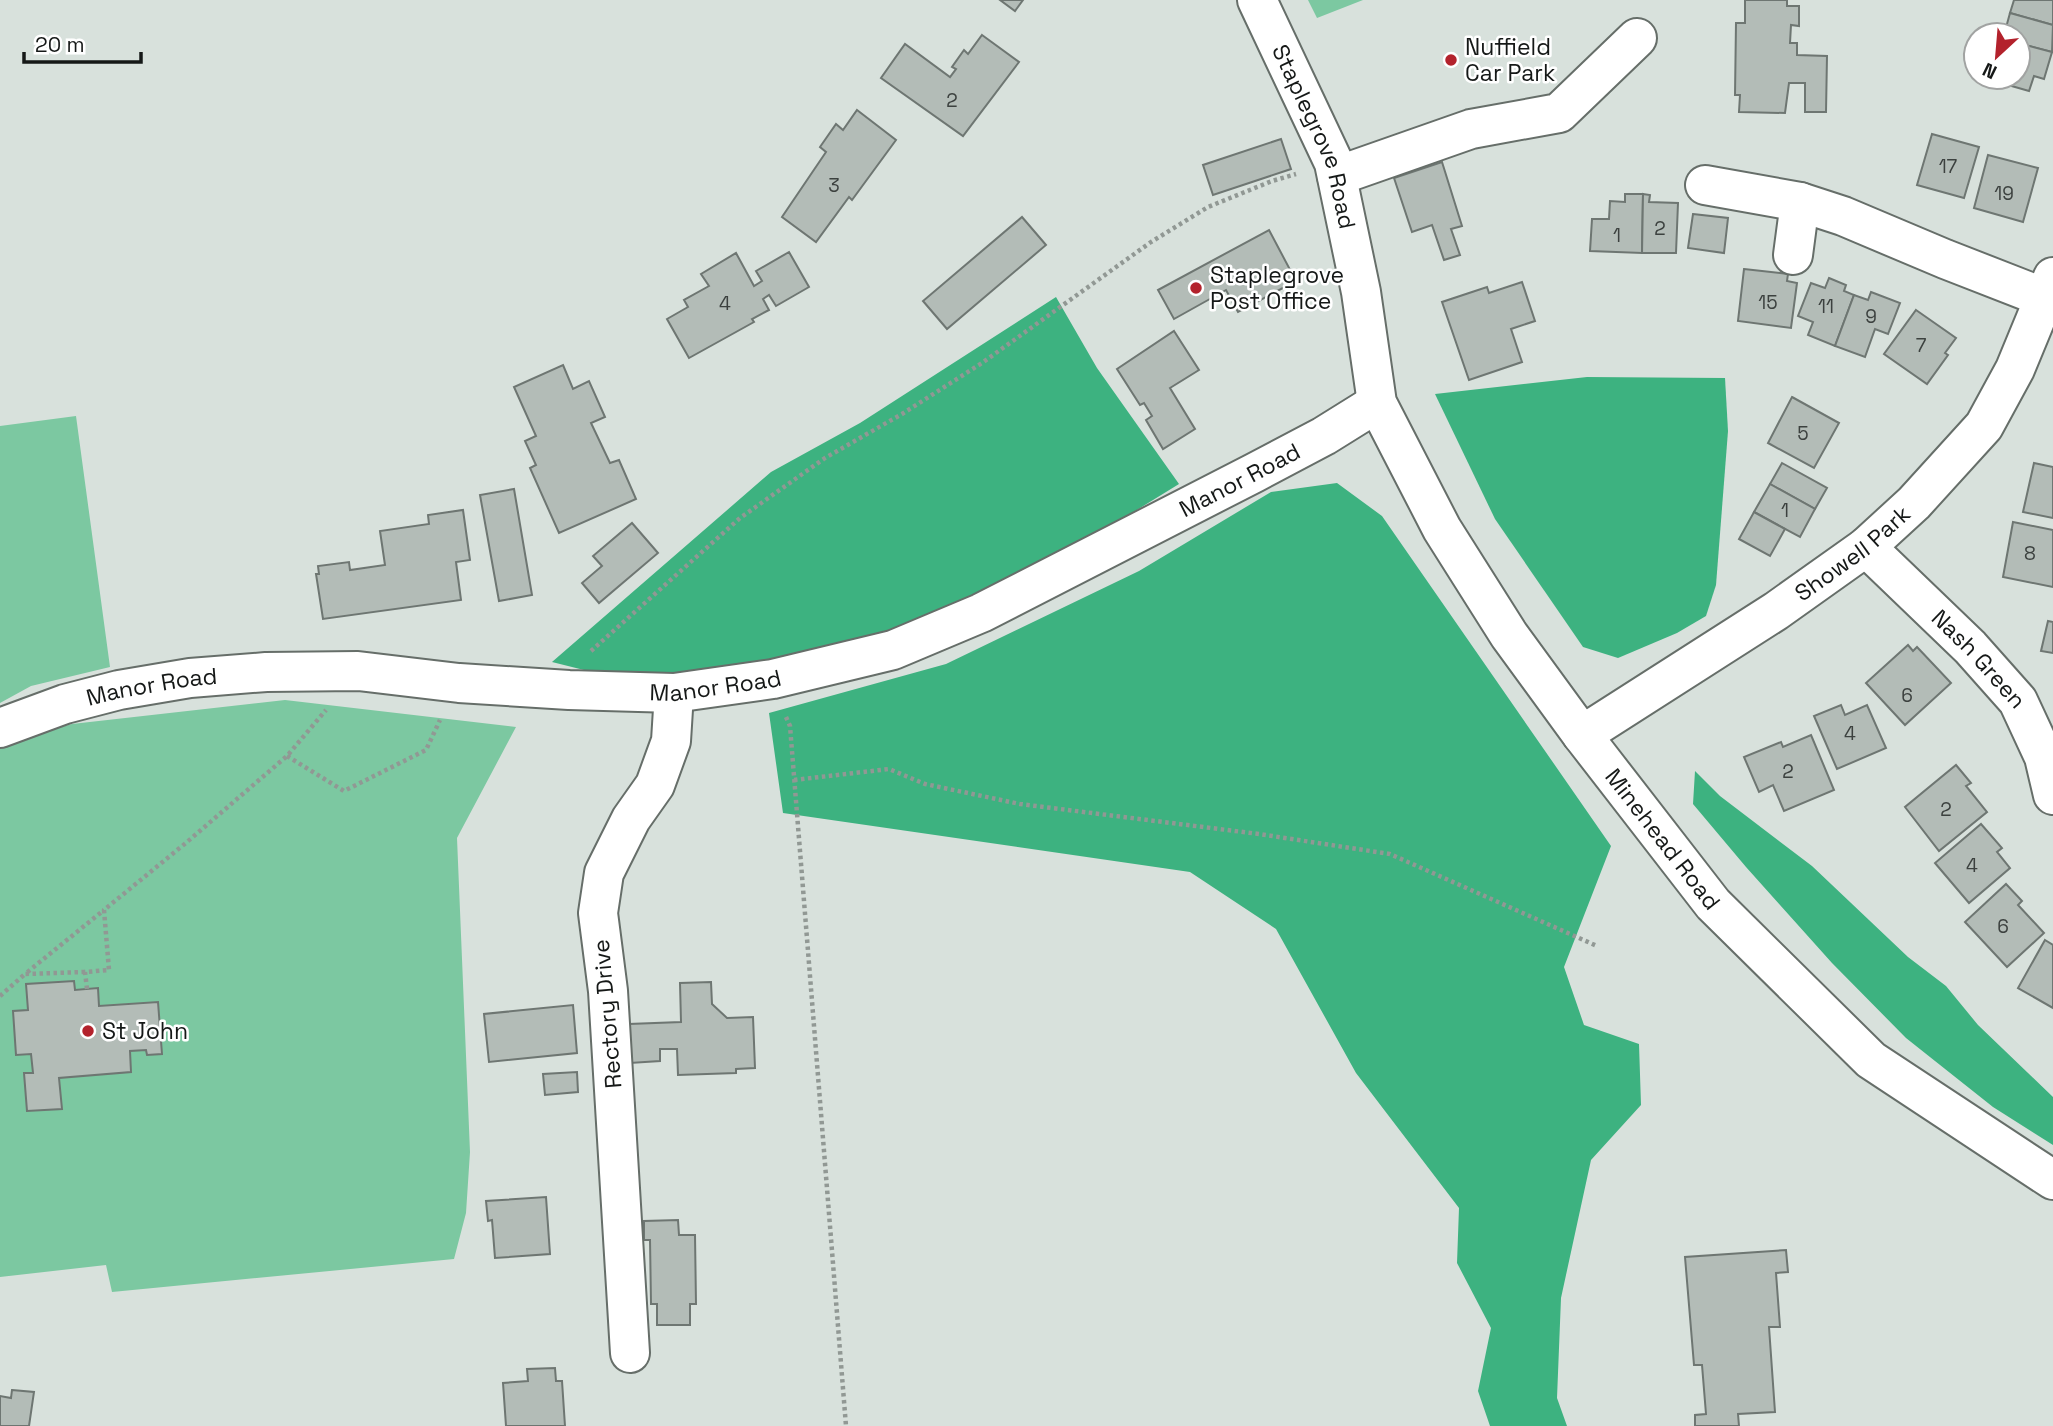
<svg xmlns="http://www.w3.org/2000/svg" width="2053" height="1426" viewBox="0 0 2053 1426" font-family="'Space Grotesk',sans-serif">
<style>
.green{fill:#7cc8a1}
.forest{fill:#3db280}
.building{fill:#b3bcb7;stroke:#6e7672;stroke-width:2}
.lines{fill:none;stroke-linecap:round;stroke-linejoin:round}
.street-casing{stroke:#666e69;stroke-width:42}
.secondary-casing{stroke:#666e69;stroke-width:42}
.primary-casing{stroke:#666e69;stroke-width:42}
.path{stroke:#919894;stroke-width:4.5;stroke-dasharray:3.5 3.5;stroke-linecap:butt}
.street{stroke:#fff;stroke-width:38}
.secondary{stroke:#fff;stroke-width:38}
.primary{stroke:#fff;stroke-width:38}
.poi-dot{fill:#b3222c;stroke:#fff;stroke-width:2.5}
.labels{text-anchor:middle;stroke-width:5;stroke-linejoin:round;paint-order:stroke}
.number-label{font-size:19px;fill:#3c413f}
.poi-label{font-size:23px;fill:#151817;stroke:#fff;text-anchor:start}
.street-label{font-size:23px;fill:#151817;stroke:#fff}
</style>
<rect width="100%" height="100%" fill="#d8e1dc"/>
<g class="green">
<polygon points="1308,0 1363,0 1317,18"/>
<polygon points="76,416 110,667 31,686 0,703 0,426"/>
<polygon points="285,700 516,727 457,838 470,1152 466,1213 454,1259 112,1292 106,1265 0,1277 0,744 72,724"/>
</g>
<g class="forest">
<polygon points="1056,297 1097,368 1179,484 1041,569 904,631 793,659 700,673 588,671 552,662 771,472 860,423"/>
<polygon points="1587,377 1725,378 1728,431 1716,585 1706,616 1677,633 1618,658 1583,647 1495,519 1435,394"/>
<polygon points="1337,483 1382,516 1611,846 1564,967 1584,1025 1639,1044 1641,1105 1591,1160 1561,1298 1557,1398 1567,1426 1490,1426 1478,1391 1491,1328 1457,1263 1459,1208 1356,1073 1276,929 1190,872 783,813 769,713 946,664 1139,571 1271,492"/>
<polygon points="1695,771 1720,796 1812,866 1908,957 1946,986 1978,1025 2053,1097 2053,1145 1993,1107 1906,1038 1832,963 1746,867 1693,804"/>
</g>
<g class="building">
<polygon points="1000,0 1023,0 1015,11"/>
<polygon points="1745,0 1787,0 1787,6 1799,6 1799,26 1791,25 1790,43 1797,43 1797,55 1827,56 1826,112 1805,112 1805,83 1789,83 1785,113 1739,112 1740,95 1735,95 1736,23 1745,23"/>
<polygon points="2014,0 2053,0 2053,25 2010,13"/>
<polygon points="2010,13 2053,25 2052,52 2018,43 2018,35 2004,35"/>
<polygon points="982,35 1019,62 963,136 881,78 905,44 950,77 956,69 952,67 964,50 968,54"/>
<polygon points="2018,43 2052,52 2044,79 2034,76 2029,91 1980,77 2018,77"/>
<polygon points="857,110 896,140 852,200 849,197 816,242 782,217 826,152 820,147 836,124 843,130"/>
<polygon points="1932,134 1979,147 1964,198 1917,185"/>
<polygon points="1281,139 1291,169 1213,195 1203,165"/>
<polygon points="1988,155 2038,168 2023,222 1974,208"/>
<polygon points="1442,162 1462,226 1451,229 1460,255 1444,260 1432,225 1412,232 1394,178"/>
<polygon points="1625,194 1643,194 1642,253 1590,251 1592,219 1609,219 1610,201 1625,202"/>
<polygon points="1643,194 1650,195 1649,202 1678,203 1676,253 1642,253"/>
<polygon points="1693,214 1728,218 1724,253 1688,248"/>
<polygon points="1022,217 1046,245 947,329 923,301"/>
<polygon points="1269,230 1296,281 1238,312 1226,290 1174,319 1158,290"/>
<polygon points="789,252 809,287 776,306 769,295 763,299 769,310 752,319 754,322 689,358 667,319 688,307 684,300 709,286 701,274 736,253 754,286 762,281 756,271"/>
<polygon points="1744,269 1788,274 1787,281 1797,283 1791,328 1738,321"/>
<polygon points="1829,278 1846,285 1844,291 1854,295 1835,346 1808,335 1813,322 1798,316 1811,283 1825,288"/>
<polygon points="1522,282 1535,321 1511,329 1522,362 1469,380 1442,302 1487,287 1489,293"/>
<polygon points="1871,292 1900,303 1888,334 1875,329 1865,357 1835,346 1854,295 1868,300"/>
<polygon points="1916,310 1956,338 1945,353 1948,355 1927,384 1884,354"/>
<polygon points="1174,331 1199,370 1170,388 1195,429 1163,449 1146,420 1152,416 1144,403 1140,405 1117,369"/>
<polygon points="563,365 573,389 589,381 605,417 591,423 610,463 619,460 636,499 559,533 530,468 536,465 525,441 536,436 514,387"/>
<polygon points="1792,397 1839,423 1814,468 1768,443"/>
<polygon points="1782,463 1827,488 1815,509 1770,484"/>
<polygon points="2034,463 2053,467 2053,518 2023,512"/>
<polygon points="1770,484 1815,509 1800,537 1754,512"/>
<polygon points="514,489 532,595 499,601 480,495"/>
<polygon points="463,510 470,560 456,562 461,600 323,619 316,574 319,574 318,566 349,562 350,570 385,565 380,531 429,524 428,515"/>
<polygon points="1754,512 1785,529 1770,556 1739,539"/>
<polygon points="2013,522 2053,530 2053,587 2003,577"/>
<polygon points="632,523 658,553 599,603 582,583 602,566 593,556"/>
<polygon points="2048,621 2053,622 2053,653 2041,651"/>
<polygon points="1908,645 1913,651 1917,647 1951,683 1905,725 1866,683"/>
<polygon points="1841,705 1845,715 1867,705 1886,748 1837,769 1814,716"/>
<polygon points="1811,735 1834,790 1784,811 1773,785 1759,792 1744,757 1781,742 1783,747"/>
<polygon points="1956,765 1971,783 1966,786 1987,812 1939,851 1905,807"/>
<polygon points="1981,824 2002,848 1997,852 2010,868 1969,903 1935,863"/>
<polygon points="2006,884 2022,901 2018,905 2044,933 2007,967 1965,922"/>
<polygon points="2045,940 2053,945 2053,1008 2018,988"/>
<polygon points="74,981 75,990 98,988 99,1006 158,1002 162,1054 147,1055 146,1050 130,1051 131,1072 59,1078 62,1109 27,1111 24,1073 33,1073 31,1054 16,1055 13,1011 28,1010 26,984"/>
<polygon points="711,982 712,1004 727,1018 753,1017 755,1068 736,1069 736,1073 678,1075 677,1049 660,1049 660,1061 630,1063 629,1024 681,1022 680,983"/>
<polygon points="573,1005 577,1053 489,1062 484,1014"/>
<polygon points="577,1072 578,1092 545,1095 543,1074"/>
<polygon points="546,1197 550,1254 495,1258 492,1220 488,1221 486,1201"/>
<polygon points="678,1220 679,1235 695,1235 696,1304 690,1304 690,1325 657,1325 657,1304 651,1304 650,1240 644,1240 644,1221"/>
<polygon points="1786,1250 1788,1272 1776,1273 1780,1327 1769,1327 1775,1412 1738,1414 1739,1426 1695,1426 1695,1415 1706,1414 1702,1365 1694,1365 1685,1257"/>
<polygon points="555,1368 556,1381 562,1381 565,1426 506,1426 503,1383 528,1381 527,1369"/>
<polygon points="12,1390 34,1392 29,1426 0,1426 0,1396 11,1398"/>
</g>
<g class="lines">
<g class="street-casing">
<g id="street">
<polyline points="1337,176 1471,129 1559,113 1637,38"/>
<polyline points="1705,185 1800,202 1843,216 1945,259 2045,298"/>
<polyline points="1793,255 1800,202"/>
<path id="s1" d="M1866,547L1970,647L2018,701L2044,757L2053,795"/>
<path id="s2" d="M1582,735L1776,611L1866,547L1914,503L1984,426L2015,369L2053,277"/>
<polyline points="630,1353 608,991 598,913 604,873 631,819 655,785 671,741 674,693"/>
</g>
</g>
<g class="secondary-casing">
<g id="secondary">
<path id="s3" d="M0,728L65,704L119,690L190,678L266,672L358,671L459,683L569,690L674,693L773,679L893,650L981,613L1254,473L1324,436L1377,403"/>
</g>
</g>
<g class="primary-casing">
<g id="primary">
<path id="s4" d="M1257,0L1334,163L1361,292L1377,403L1442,529L1509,635L1582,735L1713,904L1871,1060L2053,1180"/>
</g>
</g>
<g class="path">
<polyline points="591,651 740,518 825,458 902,414 982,363 1151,242 1208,207 1272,181 1296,174"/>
<polyline points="786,717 790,726 846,1426"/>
<polyline points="287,756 344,791 426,750 440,720"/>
<polyline points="794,780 889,769 925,784 1020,804 1259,834 1390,854 1597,946"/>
<polyline points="85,972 25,974 104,910"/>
<polyline points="87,989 85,972 109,970 104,910 187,842 287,756 326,710"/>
<polyline points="0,996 25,974"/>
</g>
<use href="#street" class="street"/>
<use href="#secondary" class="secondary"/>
<use href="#primary" class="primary"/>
</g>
<g class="poi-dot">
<circle cx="1451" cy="60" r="7"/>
<circle cx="1196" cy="288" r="7"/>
<circle cx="88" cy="1031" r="7"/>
</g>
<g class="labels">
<g class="number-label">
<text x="952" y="107">2</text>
<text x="1948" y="173">17</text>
<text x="834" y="192">3</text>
<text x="2004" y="200">19</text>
<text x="1660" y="235">2</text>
<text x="1617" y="242">1</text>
<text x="1768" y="309">15</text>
<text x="725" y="310">4</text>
<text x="1826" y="313">11</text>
<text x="1871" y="323">9</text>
<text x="1921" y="352">7</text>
<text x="1803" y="440">5</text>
<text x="1785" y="517">1</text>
<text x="2030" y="560">8</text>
<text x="1907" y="702">6</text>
<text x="1850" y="740">4</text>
<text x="1788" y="778">2</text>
<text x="1946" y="816">2</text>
<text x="1972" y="872">4</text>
<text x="2003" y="933">6</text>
</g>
<g class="poi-label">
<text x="1465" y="55">Nuffield<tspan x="1465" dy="26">Car Park</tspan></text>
<text x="1210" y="283">Staplegrove<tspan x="1210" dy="26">Post Office</tspan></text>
<text x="102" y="1039">St John</text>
</g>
<g class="street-label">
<text dy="8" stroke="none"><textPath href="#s4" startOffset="149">Staplegrove Road</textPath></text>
<text dy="8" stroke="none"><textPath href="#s3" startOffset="1292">Manor Road</textPath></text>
<text dy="8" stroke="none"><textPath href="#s2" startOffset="326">Showell Park</textPath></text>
<text dy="8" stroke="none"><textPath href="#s1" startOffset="159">Nash Green</textPath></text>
<text dy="8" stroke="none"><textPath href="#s3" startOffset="724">Manor Road</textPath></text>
<text dy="8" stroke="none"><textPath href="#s3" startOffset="158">Manor Road</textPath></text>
<text dy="8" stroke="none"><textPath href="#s4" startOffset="947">Minehead Road</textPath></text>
<text transform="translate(607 1014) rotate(-95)" y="8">Rectory Drive</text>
</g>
</g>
<g transform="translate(1997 56) rotate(206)"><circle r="33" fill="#ffffff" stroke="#a1a3a2" stroke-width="2"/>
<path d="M0-5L12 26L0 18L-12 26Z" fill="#b3222c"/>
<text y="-10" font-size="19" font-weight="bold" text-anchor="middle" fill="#151817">N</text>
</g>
<path d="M24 52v10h117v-10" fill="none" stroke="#151817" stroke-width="3.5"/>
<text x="35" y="52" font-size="21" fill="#151817" stroke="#ffffff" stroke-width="5" paint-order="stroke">20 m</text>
</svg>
